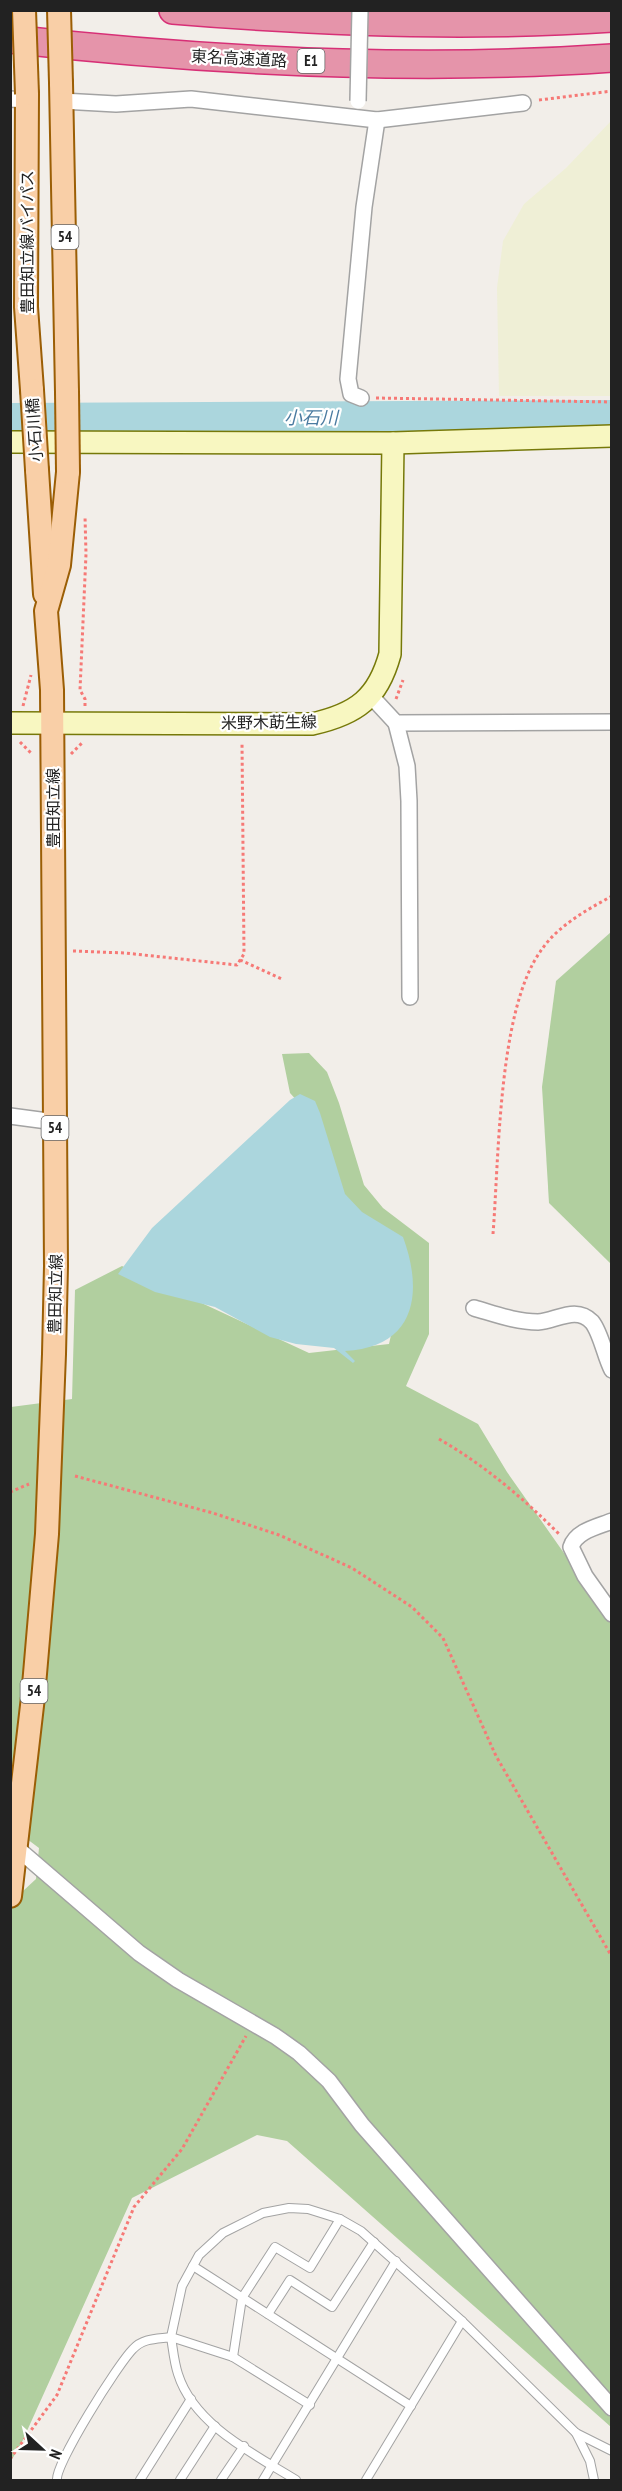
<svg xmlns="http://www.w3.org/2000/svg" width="622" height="2491" viewBox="0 0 622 2491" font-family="'PT Sans Narrow','Noto Sans JP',sans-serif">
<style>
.farmland{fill:#efefd6}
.forest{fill:#b1cf9f}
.water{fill:#abd6dd}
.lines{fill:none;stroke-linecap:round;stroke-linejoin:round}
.river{stroke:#abd6dd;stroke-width:32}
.lane-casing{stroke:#a3a3a3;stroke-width:10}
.street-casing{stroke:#a3a3a3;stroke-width:18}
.secondary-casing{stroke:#767909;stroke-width:24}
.primary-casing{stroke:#9b5e05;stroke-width:26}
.highway-casing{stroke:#d72f76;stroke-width:30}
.path{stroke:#f67976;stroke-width:3;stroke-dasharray:3 3;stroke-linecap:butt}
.lane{stroke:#fff;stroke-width:8}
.street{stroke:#fff;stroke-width:15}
.secondary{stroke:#f8f7c1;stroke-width:21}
.primary{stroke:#f9cfa7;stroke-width:22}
.highway{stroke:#e594aa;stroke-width:27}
.street-bridge-casing{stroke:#a3a3a3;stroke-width:18;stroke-linecap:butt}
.primary-bridge-casing{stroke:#9b5e05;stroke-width:26;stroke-linecap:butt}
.street-bridge{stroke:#fff;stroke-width:15}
.primary-bridge{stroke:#f9cfa7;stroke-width:22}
.labels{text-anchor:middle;stroke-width:4.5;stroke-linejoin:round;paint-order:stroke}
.shield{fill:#fff;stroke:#646464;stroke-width:1.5}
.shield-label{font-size:15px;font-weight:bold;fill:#222}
.street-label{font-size:16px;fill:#222;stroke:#fff}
.water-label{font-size:18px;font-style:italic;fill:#4a7ba0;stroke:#fff}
</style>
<rect width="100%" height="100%" fill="#f2eee9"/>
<polygon class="farmland" points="611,121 611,396 499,396 497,288 503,241 524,204 566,168"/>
<g class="forest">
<polygon points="611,932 611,1264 549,1203 542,1087 556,981"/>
<polygon points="309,1053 327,1072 339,1103 364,1185 383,1208 429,1243 429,1334 406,1386 478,1424 507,1472 611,1620 611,2427 287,2141 257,2135 132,2198 22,2442 11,2461 10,1903 36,1879 39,1848 11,1827 11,1407 72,1399 75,1290 122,1266 309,1353 389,1344 401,1291 364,1228 314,1157 309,1114 290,1093 282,1054"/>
</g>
<path class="water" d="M300,1094L315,1101L320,1113L345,1194L362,1212L403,1237C424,1294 415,1347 345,1351L355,1361L353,1363L334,1348L296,1344L270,1337L215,1307L155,1292L118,1274L152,1228L290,1100Z"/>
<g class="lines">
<polyline class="river" points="10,419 612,416"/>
<g class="lane-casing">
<g id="lane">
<polyline points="193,2266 411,2406"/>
<polyline points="268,2314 290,2280 332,2307 374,2242"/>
<polyline points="233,2357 242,2298 275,2247 310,2268 340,2219"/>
<polyline points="310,2405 233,2357 171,2337 182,2286 199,2255 223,2233 263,2213 289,2208 308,2209 340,2219 361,2231 462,2321 576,2433 612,2451"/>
<polyline points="576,2433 590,2461 594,2480"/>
<path d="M57,2480C55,2464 118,2364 133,2349C143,2338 157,2339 171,2337C173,2349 174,2362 178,2374C194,2425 254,2454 296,2480"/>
<polyline points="140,2480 191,2399"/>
<polyline points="180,2480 215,2426"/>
<polyline points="221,2480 244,2446"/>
<polyline points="263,2480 396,2261"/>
<polyline points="366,2480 462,2321"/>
</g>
</g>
<g class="street-casing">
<g id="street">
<polyline points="10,99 27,100"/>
<polyline points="62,101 116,104 191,99 377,120 523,103"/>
<polyline points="361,398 351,394 348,379 364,207 377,120"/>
<polyline points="371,696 396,723 612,722"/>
<polyline points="396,723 407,766 409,801 410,997"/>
<polyline points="10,1116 55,1122"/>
<path d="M474,1308C495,1314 516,1322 538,1322C556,1321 576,1305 592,1322C601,1333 605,1357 612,1370"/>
<path d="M612,1521C597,1527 576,1531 571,1547L585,1576L612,1614"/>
<polyline points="11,1843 139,1953 178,1980 275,2036 299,2053 329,2081 362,2125 612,2408"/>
</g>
</g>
<g class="secondary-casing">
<g id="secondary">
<polyline points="10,442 393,443 612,436"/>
<path d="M10,723L312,724C357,714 378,698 390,654L393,443"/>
</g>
</g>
<g class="primary-casing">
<g id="primary">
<polyline points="61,83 67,392"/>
<polyline points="27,94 26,307 32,390"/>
<polyline points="37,470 45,594"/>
<polyline points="10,1896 33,1697 47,1534 54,1354 56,1266 52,690 46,611 59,565 68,472"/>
</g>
</g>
<g class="highway-casing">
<g id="highway">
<path d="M173,10C318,22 466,28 612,18"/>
<path d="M10,39C207,61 414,72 612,58"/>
</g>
</g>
<g class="path">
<polyline points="539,100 612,91"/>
<polyline points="376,398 612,402"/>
<polyline points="396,699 403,680"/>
<polyline points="23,706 31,675"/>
<polyline points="85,706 85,699 80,690 86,554 85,516"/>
<polyline points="20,742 32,754"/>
<polyline points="71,754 83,742"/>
<polyline points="73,951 125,953 237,965 244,954 242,742"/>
<polyline points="240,960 282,979"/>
<path d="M493,1234C499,1159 498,1012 540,952C557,926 585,911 612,896"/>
<path d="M439,1439C484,1465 522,1497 559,1534"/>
<polyline points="75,1476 213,1513 279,1535 352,1568 412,1607 443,1638 496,1756 612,1957"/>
<polyline points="10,1492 29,1484"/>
<polyline points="10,2459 57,2395 134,2207 182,2149 246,2036"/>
</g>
<use href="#lane" class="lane"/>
<use href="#street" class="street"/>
<use href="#secondary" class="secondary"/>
<use href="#primary" class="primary"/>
<use href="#highway" class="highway"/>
<g class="street-bridge-casing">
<polyline id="street-bridge" points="358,101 360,10"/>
</g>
<g class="primary-bridge-casing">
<g id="primary-bridge">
<polyline points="24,10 27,94"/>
<polyline points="59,10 61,83"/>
<polyline points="32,390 37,470"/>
<polyline points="67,392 68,472"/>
</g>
</g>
<use href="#street-bridge" class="street-bridge"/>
<use href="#primary-bridge" class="primary-bridge"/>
</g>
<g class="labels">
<g class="shield">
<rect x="297.5" y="49" width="27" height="24" rx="4.5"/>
<rect x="51.5" y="225" width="27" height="24" rx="4.5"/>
<rect x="41.5" y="1116" width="27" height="24" rx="4.5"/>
<rect x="20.5" y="1679" width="27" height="24" rx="4.5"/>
</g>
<g class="shield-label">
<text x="311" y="66">E1</text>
<text x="65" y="242">54</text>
<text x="55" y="1133">54</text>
<text x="34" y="1696">54</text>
</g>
<g class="street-label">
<text transform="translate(239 58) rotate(3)" y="6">東名高速道路</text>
<text transform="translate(27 242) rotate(-90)" y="6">豊田知立線バイパス</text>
<text transform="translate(34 430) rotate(-94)" y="6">小石川橋</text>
<text transform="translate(269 722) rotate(-1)" y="6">米野木莇生線</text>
<text transform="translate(53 808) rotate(-90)" y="6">豊田知立線</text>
<text transform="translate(55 1294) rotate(-89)" y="6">豊田知立線</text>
</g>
<g class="water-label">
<text x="311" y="424">小石川</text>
</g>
</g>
<rect width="622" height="2491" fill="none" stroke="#222222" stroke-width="24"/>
<g transform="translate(42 2449) rotate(112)" stroke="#ffffff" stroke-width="4.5" paint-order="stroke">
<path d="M0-4.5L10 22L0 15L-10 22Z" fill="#222222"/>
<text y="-9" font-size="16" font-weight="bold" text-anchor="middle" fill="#222222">N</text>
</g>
</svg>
